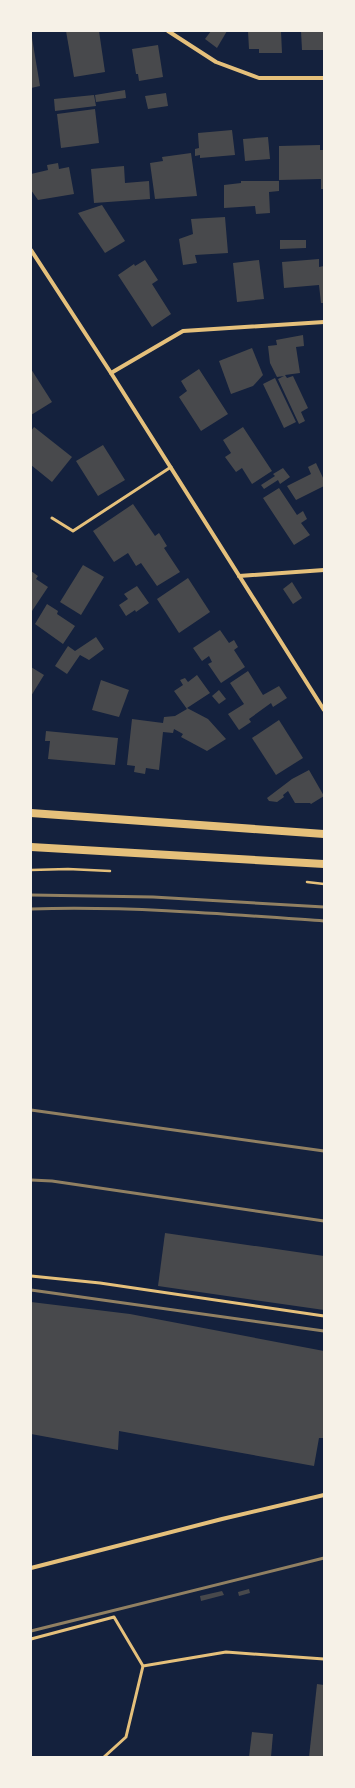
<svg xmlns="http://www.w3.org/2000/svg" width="355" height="1788" viewBox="0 0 355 1788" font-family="Barlow,sans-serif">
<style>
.building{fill:#48494c}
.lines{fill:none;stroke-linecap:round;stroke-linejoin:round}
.path{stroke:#e5c07b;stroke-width:2.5}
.service{stroke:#e5c07b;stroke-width:3}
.minor{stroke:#e5c07b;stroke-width:4}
.secondary{stroke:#e5c07b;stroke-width:8}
.rail{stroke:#918062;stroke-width:3}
</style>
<rect width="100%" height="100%" fill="#14213d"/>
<g class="building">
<polygon points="66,31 99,31 105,72 74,77"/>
<polygon points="211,31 227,31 217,48 205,39"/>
<polygon points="248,31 281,31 282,53 259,53 259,49 249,49"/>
<polygon points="301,31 324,31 324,50 302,50"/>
<polygon points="31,32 40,86 31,88"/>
<polygon points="158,45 163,77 139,81 138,74 136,74 132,49"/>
<polygon points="125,90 126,98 96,102 95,95"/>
<polygon points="166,93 168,106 148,109 145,96"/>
<polygon points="94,95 96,106 55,111 54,99"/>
<polygon points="95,109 99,143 61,148 57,114"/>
<polygon points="232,130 235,155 200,158 200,155 195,156 195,149 199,148 198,133"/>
<polygon points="268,137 270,159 245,161 243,139"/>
<polygon points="320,145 320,150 324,150 324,189 321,189 321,179 279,180 279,146"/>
<polygon points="191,153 197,196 155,199 150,163 163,161 162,157"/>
<polygon points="58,163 59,169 69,167 74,194 38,200 31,190 31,174 48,170 47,165"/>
<polygon points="124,166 125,183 149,181 150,199 94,203 91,169"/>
<polygon points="241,181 279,181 279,191 269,192 270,213 256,214 255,206 224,208 224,185 241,183"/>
<polygon points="102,205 125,241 105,253 78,213"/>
<polygon points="225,217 228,253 195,255 197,263 183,265 179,239 193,234 191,219"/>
<polygon points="280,240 306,240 306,248 280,249"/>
<polygon points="319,259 319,267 324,266 324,303 321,303 319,285 284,288 282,262"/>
<polygon points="145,260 158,280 152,284 171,314 152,327 118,275 134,264 135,266"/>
<polygon points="259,260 264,299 237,302 233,263"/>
<polygon points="303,335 304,346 296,347 300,373 285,375 287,378 293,376 308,408 301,412 305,421 299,424 278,379 284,376 277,377 270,363 268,346 277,345 276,340"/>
<polygon points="252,348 263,375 253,386 231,394 219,361"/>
<polygon points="31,369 52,402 31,415"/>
<polygon points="199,369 228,414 201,431 179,397 187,391 181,381"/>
<polygon points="275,378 296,422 284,428 263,384"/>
<polygon points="34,427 72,457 52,482 31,465 31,431"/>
<polygon points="243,427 272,471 252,484 242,468 236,472 225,457 231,453 223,440"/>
<polygon points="103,445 125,480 98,496 76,461"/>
<polygon points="316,463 324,480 324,486 296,500 287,486 311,474 308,467"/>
<polygon points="283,468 290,477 280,484 278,480 264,489 261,485 275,476 273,474"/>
<polygon points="279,488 297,515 303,511 307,519 301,523 310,535 294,545 263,498"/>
<polygon points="133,504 155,536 159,533 167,546 164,548 180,572 157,586 141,563 136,566 128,553 114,562 93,531"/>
<polygon points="83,565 104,577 81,615 60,602"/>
<polygon points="31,571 38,576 36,579 48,587 32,611 31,610"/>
<polygon points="188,578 210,612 179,633 157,599"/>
<polygon points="292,582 302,598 293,604 283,589"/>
<polygon points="137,586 149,603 136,612 135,610 126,616 119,605 128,599 124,594"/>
<polygon points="47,604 58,611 57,614 75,626 63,644 35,624"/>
<polygon points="220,630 229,643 234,640 238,647 234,650 245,667 221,683 208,664 212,662 209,656 202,661 193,648"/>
<polygon points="96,637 104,649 89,660 80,655 67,674 55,666 68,646 75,651"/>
<polygon points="31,667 44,675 31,696"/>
<polygon points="248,671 263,695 279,686 287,698 273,707 271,703 249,719 251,722 239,730 228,714 244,704 230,683"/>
<polygon points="197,675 210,693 187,708 208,719 226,739 207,751 181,737 183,734 174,729 173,733 163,732 159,770 146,768 145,774 134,772 135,766 127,765 132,719 163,723 164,717 175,716 187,709 174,691 183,685 180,680 185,678 188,682"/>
<polygon points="101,680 129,690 119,717 92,710"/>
<polygon points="219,690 226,699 219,704 212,696"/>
<polygon points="279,720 303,758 276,775 252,738"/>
<polygon points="46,731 118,738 115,765 48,759 50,741 45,741"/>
<polygon points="309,770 324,796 311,804 310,803 295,803 288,791 283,795 284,797 277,802 269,801 267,798 292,779"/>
<polygon points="165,1233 324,1256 324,1310 158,1286"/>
<polygon points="31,1302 130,1314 324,1351 324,1438 319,1438 314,1466 119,1431 118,1450 31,1434"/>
<polygon points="249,1589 250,1593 239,1596 238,1592"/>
<polygon points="222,1591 224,1595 201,1601 200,1596"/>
<polygon points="317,1684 324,1685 324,1757 309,1757"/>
<polygon points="252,1732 273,1734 271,1757 249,1757"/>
</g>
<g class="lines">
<g class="path">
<polyline points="31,870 68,869 110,871"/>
<polyline points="307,882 324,884"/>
</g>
<g class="service">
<polyline points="52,518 73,531 171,467"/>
<polyline points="31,1276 100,1283 324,1316"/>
<polyline points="31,1639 114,1617 143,1666"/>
<polyline points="104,1757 126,1737 143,1666 226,1652 324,1659"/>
</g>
<g class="minor">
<polyline points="168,31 216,62 259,78 324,78"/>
<polyline points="31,250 111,373 324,710"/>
<polyline points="111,373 183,331 324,322"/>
<polyline points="239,576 324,570"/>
<polyline points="31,1568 222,1519 324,1495"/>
</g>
<g class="secondary">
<polyline points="31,813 324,834"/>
<polyline points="31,847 324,864"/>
</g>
<g class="rail">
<polyline points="31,895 153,897 324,907"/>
<path d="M31,909C129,906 227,914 324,921"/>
<polyline points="31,1110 324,1151"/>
<polyline points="31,1180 52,1181 324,1221"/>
<polyline points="31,1290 324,1331"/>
<polyline points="31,1631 324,1558"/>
</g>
</g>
<rect width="355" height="1788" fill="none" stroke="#f6f1e7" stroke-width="64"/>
</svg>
